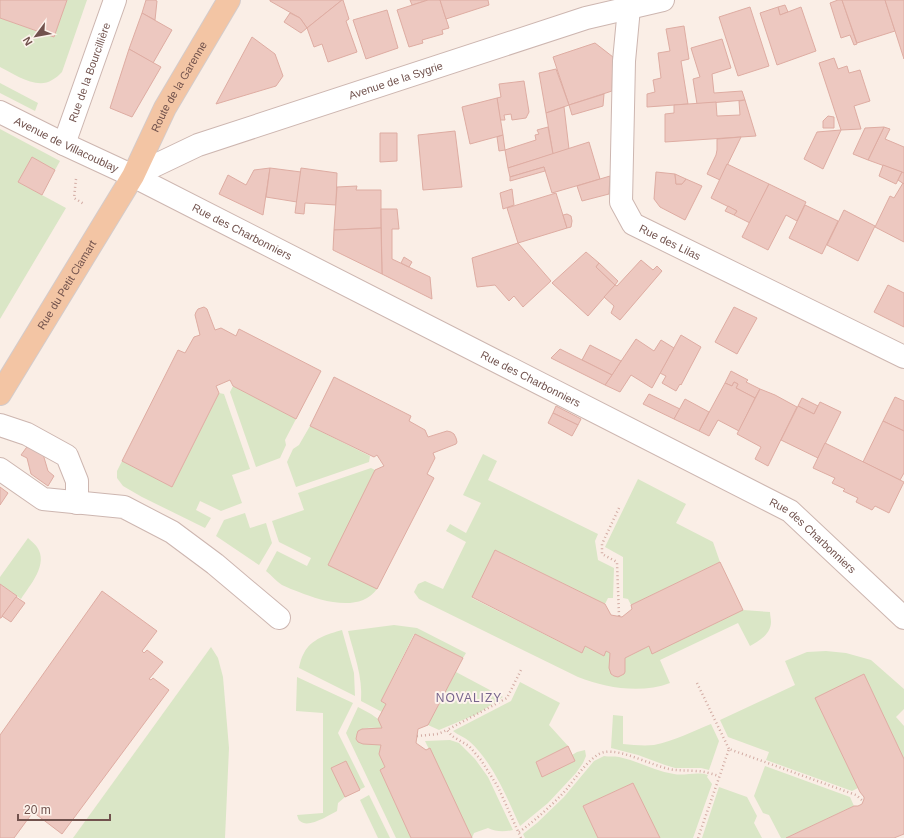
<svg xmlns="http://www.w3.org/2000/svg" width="904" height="838" viewBox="0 0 904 838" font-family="Helvetica,sans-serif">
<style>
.green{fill:#dae6c6}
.building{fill:#edc8c0;stroke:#deaca2}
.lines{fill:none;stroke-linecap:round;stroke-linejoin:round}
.minor-casing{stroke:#cdb6b0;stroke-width:24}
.major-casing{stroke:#d4cbca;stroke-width:24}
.path{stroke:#d2aba3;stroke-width:2.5;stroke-dasharray:1 3;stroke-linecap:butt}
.minor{stroke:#fff;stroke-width:22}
.major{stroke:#f3c5a4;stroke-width:22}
.labels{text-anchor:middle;stroke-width:4;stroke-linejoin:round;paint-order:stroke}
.street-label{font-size:11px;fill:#71524d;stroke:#fdf3ec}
.neighbourhood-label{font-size:12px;letter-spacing:1px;fill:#77658d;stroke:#fdf3ec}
</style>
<rect width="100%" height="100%" fill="#faeee6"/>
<g class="green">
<path d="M67,0H87L62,72C59,75 56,78 52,80C37,90 14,74 0,67V18L54,37Z"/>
<polygon points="0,83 38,103 35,111 0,93"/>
<polygon points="0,129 60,161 55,170 32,157 18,182 66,208 0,319"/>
<polygon points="233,386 296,419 285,440 286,445 280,458 256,467 230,392"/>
<polygon points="219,393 224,394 250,469 232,475 242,503 221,511 200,501 196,510 211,518 205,528 142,497 123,486 117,478 117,471 122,461 172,487"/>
<polygon points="310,426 370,456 369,462 296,487 287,462 293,449 299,445"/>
<path d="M483,454L497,461L488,480L598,534L595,541L598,560L614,568L613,598H608L605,604L495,550L472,598L582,653L585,646L604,656L606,651L610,653L611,674C615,678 619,677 624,674L625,658L649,646L653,653L743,610L770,612C770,615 771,619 771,622C771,634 759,641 750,646L738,623L660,660L670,683C641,694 606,688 578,677L419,599L414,592L418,584L425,581L443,589L466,542L446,531L450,524L466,533L481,503L463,495Z"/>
<path d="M371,468L375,470L377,589C360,613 321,601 299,592C294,590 288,588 282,585C276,581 271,575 266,571L277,551L307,566L311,558L279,542L272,521L304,510L298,493Z"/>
<polygon points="638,479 686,504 676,523 713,542 720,562 631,605 628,599 623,598 623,557 605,547"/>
<polygon points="245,513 250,528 266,523 272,543 259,565 216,536 224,520"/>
<path d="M28,538C31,541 35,544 37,547C49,564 30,585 21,599L0,584V577Z"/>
<path d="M394,625L417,628L466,653L463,658L414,634L381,701L386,704L382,712L361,701C363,677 354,654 348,631Z"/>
<path d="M342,630L354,673L355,696L299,668C300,663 301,658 304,653C311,639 328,634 342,630Z"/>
<polygon points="211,647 218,658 223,677 229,748 225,838 73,838"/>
<polygon points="826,651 846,653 871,660 904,689 904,709 896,717 904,726 904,759 864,674 815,698 858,788 852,791 766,760 769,752 728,737 720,720 795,685 785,661 807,652"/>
<polygon points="456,672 503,697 477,714 439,730 428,725"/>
<path d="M297,677L353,703L338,733L365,787L345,797L338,803L337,811C329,815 308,829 300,821C298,820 298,817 297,815L323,813V713L296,711Z"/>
<path d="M520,682L560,703L549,725L568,746L536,762L542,776L575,761L572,755L577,752L585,750L586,756L583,763L576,773L548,803L520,826C507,798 493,762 469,741C464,737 458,735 453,731L511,701Z"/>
<path d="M358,707L371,714L378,719L382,728C371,728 357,725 356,739L381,745L379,754L385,767L380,770L411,838H396L346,733Z"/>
<path d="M613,715L623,716V744C633,745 644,746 654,745C674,741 693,731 711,724L719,741L709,770L701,768H675L665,765L638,755L611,748Z"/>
<path d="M450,740L459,743L475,759L488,777L513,830C504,832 496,832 488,828L474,833L472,838L425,741Z"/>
<path d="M604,756C609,757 614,756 619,757C638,761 655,771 674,774C685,776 697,771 708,775L707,777L712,784L693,838H659L633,783L583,806L598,838H525L523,834L537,823L564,797L594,761Z"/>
<polygon points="765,766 850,797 854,806 786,838 781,838 769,815 763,813 754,796"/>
<polygon points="719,787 747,797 757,816 754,823 762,838 702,838"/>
<polygon points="369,795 390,838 378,838 360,800"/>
</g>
<g class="building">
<polygon points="0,0 67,0 54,37 0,18"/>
<polygon points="146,0 155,0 157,1 155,20 142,13"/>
<polygon points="270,0 342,0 307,28 300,18 270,1"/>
<polygon points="342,0 343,0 349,19 346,21 357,52 328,62 322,44 314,47 307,28"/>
<polygon points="410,0 428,0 412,5"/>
<polygon points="428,0 440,0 449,28 442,30 443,34 422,40 423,43 409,47 397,10"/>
<polygon points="440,0 488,0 489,5 446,19"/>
<polygon points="838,0 842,0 857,44 854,45 850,35 841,38 830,3"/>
<polygon points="842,0 885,0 895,31 857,43"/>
<polygon points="885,0 904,0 904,59 895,31"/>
<polygon points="785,5 788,12 780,15 778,7"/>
<polygon points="750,7 769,66 738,76 719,17"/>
<polygon points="778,7 780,15 801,7 816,51 777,65 760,13"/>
<polygon points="387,10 398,48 366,59 353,20"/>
<polygon points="142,13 172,30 153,63 129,49"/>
<polygon points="290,13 300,18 307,28 301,33 284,22"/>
<polygon points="684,26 689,59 681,61 688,104 647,107 647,94 655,92 653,80 661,78 658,53 670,51 666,29"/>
<polygon points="252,37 275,54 283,76 276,86 216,104"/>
<polygon points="722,39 731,68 712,74 714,93 742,91 745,100 697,104 693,79 700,77 691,48"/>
<polygon points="595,43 613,57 612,91 569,105 553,57"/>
<polygon points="129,49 161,67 132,117 110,108"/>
<polygon points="834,58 838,69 847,66 849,73 860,70 870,101 854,106 861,129 841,130 819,63"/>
<polygon points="556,69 569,105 546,113 539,73"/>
<polygon points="524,81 529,112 526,118 512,120 511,114 504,115 505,120 500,120 497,98 501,97 499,84"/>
<polygon points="604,94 603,106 572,115 569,105"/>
<polygon points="497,98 503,135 470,144 462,107"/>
<polygon points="745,100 756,136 665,142 665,114 674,113 674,105 716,102 717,116 740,115 739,101"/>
<polygon points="564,107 569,149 553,154 546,113"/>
<polygon points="828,116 834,117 834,128 823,128 823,121"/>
<polygon points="548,127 553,154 508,168 505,150 536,140 535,135 539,134 537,130"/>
<polygon points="884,127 890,129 885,139 904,147 904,173 868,160"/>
<polygon points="884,127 868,160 853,154 865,128"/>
<polygon points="841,130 823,169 804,159 817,132"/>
<polygon points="455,131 462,187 423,190 418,135"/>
<polygon points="380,133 397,133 397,161 380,162"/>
<polygon points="503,135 505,150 499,151 497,137"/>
<polygon points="741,137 720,180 707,174 716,155 717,150 717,139"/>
<polygon points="589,142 600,179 552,193 544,167 510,177 508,168"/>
<polygon points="32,157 55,170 42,195 18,182"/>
<polygon points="727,164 769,184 750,223 734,215 737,211 711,198"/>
<polygon points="883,165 902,172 896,184 879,176"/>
<polygon points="544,167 545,171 510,181 510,177"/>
<polygon points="270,168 263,215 219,194 228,175 246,185 254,170"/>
<polygon points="270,168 301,172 297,202 266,197"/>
<polygon points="301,168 337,173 336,205 305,203 304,214 295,213"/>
<polygon points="656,172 675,174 676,184 682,184 686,179 702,186 685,220 660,207 654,199"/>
<polygon points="902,172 904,173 904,184 898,180"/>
<polygon points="675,174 686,179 682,184 676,184"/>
<polygon points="610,176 609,194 582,201 577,186"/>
<polygon points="903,183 904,184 904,242 875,227 890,196 894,198"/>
<polygon points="769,184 806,202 797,221 786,215 768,250 742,237"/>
<polygon points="357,186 356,190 381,190 381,228 334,230 337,187"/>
<polygon points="512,189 514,205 503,209 500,193"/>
<polygon points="556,193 567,228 518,243 507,208"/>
<polygon points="805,205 838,221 822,254 789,238"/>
<polygon points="728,206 737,211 734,215 725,211"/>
<polygon points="381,209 397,209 399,229 392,229 392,259 430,277 432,299 382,274"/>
<polygon points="844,210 875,226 858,261 827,245"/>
<polygon points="567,214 571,216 572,221 571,227 567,228 563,215"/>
<polygon points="381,228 382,274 333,250 334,230"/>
<polygon points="518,243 551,281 523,307 514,296 509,301 495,285 477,287 472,258"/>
<polygon points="586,252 599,263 596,267 615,285 588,316 552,283"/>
<polygon points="404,257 412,262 409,267 401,263"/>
<polygon points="641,260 653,270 657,266 662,271 620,320 611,313 614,306 604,297 615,285 617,286"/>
<polygon points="599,263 618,281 615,285 596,267"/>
<polygon points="888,285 904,293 904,327 874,312"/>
<polygon points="204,307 207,309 215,330 221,328 236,336 239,329 321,371 296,419 233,386 230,380 216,386 219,393 172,487 122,461 178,350 185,353 194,337 200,335 195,315 196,312 198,309"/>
<polygon points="734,307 757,318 737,354 715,342"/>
<polygon points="681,335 701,347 681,385 680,384 676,391 662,383 666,376 660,373"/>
<polygon points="636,339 654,351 661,340 674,348 652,388 631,375 620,392 605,385"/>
<polygon points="590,345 621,361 612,375 582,360"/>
<polygon points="560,349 612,375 605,385 551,358"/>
<polygon points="731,371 748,380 746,382 760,389 755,398 736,388 738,384 734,382 732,386 725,383"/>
<polygon points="334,377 411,416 409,421 425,430 428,437 447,431 451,432 454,434 456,438 457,442 456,444 433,453 435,458 427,474 434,478 377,589 328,565 375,470 384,466 377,455 374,457 310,426"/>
<polygon points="734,382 738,384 736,388 755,398 739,431 718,420 709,436 699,431 725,383 732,386"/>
<polygon points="760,389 775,395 797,407 768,466 755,459 761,447 737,434"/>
<polygon points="649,394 680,409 674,419 643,404"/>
<polygon points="895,397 904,401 904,431 883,421"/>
<polygon points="802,398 818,406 814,414 798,406"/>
<polygon points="685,399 709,412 699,431 674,419"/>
<polygon points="820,402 841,412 818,458 781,440 798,406 814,414"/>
<polygon points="556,406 581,419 578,425 553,413"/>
<polygon points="553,413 578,425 572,436 548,423"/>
<polygon points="883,421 904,431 904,473 900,480 863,462"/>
<polygon points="825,443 904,482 889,513 875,506 872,510 856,502 858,498 843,491 845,489 832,483 835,478 813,468"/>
<polygon points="29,444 43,454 48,471 54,476 48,486 31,474 27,458 21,455"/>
<polygon points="0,487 8,493 0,505"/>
<polygon points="495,550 605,604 611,615 622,617 632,609 631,605 720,562 743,610 652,654 649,646 625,658 625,672 624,674 618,677 614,676 611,674 609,668 610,653 606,651 604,656 585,646 582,653 472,597"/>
<polygon points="0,584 17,596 1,618 0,618"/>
<polygon points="102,591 157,631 142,651 144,653 147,650 163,662 149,679 151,680 153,678 169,690 62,834 33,812 14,838 0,838 0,735"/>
<polygon points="16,597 25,603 11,622 2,616"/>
<polygon points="415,634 463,658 428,725 418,729 416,743 426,750 430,748 472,838 411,838 380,770 385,767 379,754 381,745 363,744 358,742 356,739 357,734 358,731 362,729 382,728 378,719 386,704 381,701"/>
<polygon points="864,674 904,759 904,834 894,838 786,838 854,806 858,806 862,804 864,799 864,797 860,792 815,698"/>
<polygon points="568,746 575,761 542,777 536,762"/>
<polygon points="346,761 360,790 345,797 331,768"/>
<polygon points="633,783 660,838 598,838 583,806"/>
</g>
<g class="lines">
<g class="minor-casing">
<g id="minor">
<path id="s1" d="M632,0L629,8L624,61L621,202L633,224L904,357"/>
<path id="s2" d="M0,112L64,144L133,176L790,511L904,618"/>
<path id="s3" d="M64,144L115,0"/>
<path id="s4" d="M133,176L198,145L586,18L663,0"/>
<polyline points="0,425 27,434 67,456 77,481 77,503"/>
<polyline points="0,469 43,499 124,507 172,532 215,564 279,618"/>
</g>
</g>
<g class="major-casing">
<g id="major">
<path id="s5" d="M0,394L133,176L165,108L229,0"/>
</g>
</g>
<g class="path">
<polyline points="76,179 74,198 84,204"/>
<polyline points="619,508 602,544 602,554 617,562 619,616"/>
<polyline points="697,683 729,749"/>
<polyline points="417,736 438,734 447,730"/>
<path d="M519,832C536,820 552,805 566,790C575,779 591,754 605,752C621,749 651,765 669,769C678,771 686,770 696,771C704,771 712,774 719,776"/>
<polyline points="521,838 498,787 481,760 469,746 452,736 447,730 507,698 522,668"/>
<polyline points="698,838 729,749 856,795 863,801"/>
</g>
<use href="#minor" class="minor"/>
<use href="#major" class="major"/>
</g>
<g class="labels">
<g class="street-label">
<text dy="4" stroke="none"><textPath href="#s3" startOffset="76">Rue de la Bourcillière</textPath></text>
<text dy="4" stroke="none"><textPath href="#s4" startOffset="280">Avenue de la Sygrie</textPath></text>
<text dy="4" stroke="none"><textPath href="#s5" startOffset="356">Route de la Garenne</textPath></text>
<text dy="4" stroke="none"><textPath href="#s2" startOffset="74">Avenue de Villacoublay</textPath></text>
<text dy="4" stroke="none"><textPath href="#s2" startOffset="270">Rue des Charbonniers</textPath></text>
<text dy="4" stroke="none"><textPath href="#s1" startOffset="269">Rue des Lilas</textPath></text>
<text dy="4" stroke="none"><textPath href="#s5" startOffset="128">Rue du Petit Clamart</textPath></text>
<text dy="4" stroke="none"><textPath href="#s2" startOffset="594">Rue des Charbonniers</textPath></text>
<text dy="4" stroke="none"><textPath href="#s2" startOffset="918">Rue des Charbonniers</textPath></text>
</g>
<g class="neighbourhood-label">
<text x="469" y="702">NOVALIZY</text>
</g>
</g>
<g transform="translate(36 36) rotate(238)" stroke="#fdf3ec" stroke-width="3" paint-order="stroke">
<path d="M0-3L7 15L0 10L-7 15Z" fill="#71524d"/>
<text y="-6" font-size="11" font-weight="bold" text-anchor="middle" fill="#71524d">N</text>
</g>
<path d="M18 814v6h92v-6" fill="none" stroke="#71524d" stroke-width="2"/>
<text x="24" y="814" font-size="12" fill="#71524d" stroke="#fdf3ec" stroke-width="3" paint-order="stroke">20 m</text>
</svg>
